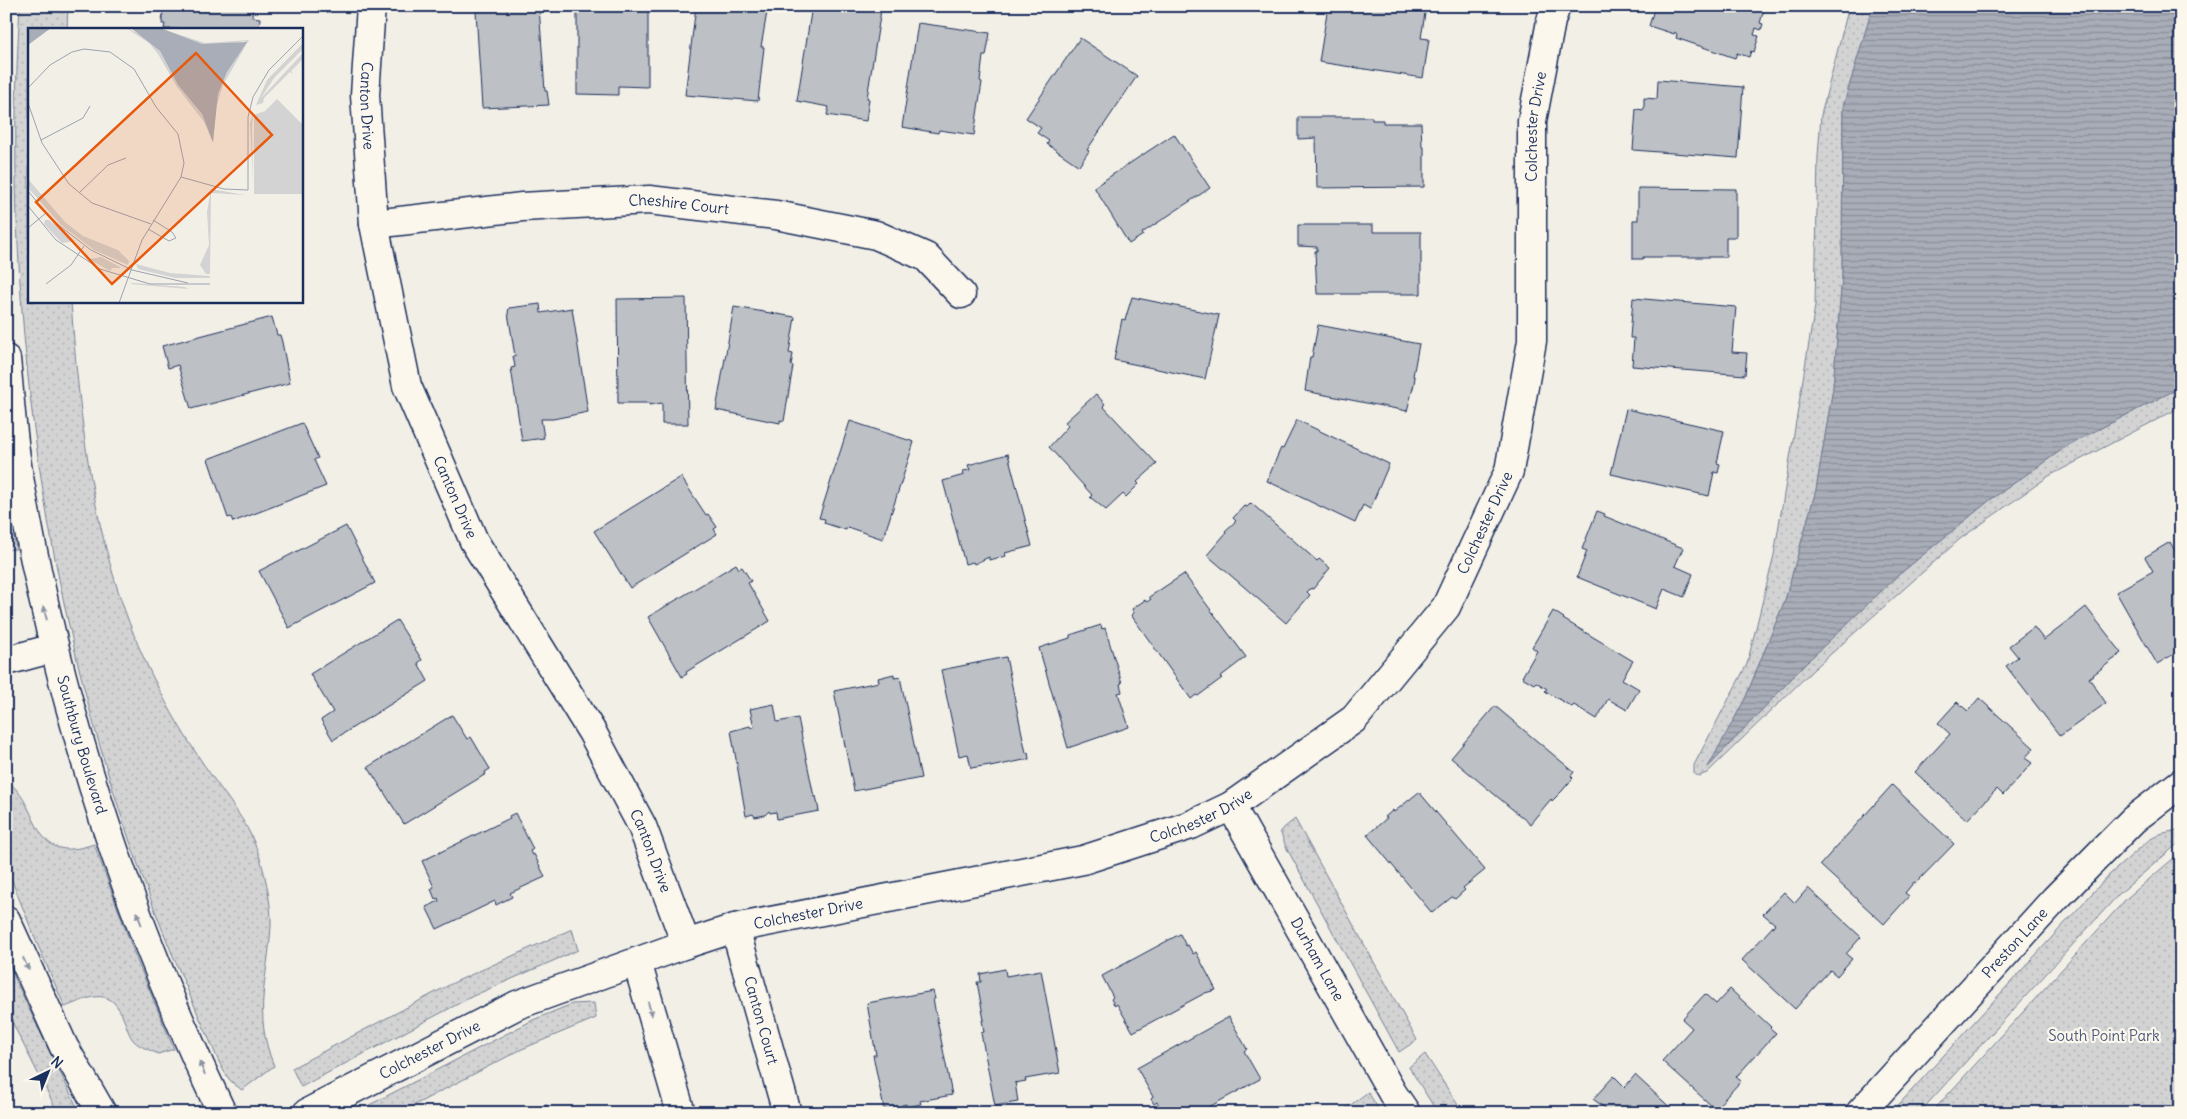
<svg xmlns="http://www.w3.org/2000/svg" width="2187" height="1119" viewBox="0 0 2187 1119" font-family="Delius,sans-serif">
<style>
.green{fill:url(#green-dots);stroke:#768198}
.water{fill:url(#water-rules);stroke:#707b93}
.building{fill:#bdc0c4;stroke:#1b2f5e}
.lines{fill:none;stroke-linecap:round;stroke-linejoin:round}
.minor-casing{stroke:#1b2f5e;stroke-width:31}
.minor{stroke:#fbf7ec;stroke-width:28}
.oneway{fill:#8b93a5}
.labels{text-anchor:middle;stroke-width:4.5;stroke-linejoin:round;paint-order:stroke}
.street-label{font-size:15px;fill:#1b2f5e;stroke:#fbf7ec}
.park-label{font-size:15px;fill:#49587b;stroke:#fbf7ec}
.inset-road{fill:none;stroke:#9ca2b0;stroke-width:1}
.view{fill:#e8590c;fill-opacity:0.15;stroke:#e8590c;stroke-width:2.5}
.inset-edge{fill:none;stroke:#1b2f5e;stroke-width:2.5}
</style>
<defs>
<pattern id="green-dots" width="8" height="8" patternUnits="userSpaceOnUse" patternTransform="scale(1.25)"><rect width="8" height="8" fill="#d2d3d2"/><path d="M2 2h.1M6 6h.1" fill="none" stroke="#b4b5b7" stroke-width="1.8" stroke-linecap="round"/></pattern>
<pattern id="water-rules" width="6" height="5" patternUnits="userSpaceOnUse" patternTransform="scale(1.25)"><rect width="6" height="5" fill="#a9adb7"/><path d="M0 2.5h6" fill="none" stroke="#898d98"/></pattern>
</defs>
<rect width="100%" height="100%" fill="#f2efe6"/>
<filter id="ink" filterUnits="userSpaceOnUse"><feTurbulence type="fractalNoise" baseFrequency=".02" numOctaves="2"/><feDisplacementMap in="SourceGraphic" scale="10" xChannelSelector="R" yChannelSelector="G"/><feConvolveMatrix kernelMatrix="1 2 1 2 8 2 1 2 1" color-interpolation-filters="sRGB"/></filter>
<g filter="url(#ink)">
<g class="green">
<path d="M20,6H68L67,29H29V301H71C80,433 97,573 160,691C175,720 192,748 211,775C227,798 246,820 256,847C264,866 272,905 271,926C268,981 252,1012 274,1066L242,1090C237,1086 232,1083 229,1079C220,1067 215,1052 209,1039C196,1011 185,983 173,956C50,657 0,328 20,6Z"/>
<polygon points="1849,6 1873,6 1843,107 1842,277 1833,388 1816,490 1785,600 1745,699 1710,765 1809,660 1896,577 1990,500 2070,444 2181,387 2181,407 2049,476 1960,539 1814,669 1707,773 1699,776 1694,774 1694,765 1747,664 1774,555 1815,306 1818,156 1821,115"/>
<polygon points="6,482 16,549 6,550"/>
<path d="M6,780C43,806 28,867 94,844L136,958L174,1049L158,1054C150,1050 140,1047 134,1041C129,1036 127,1027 124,1020C111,986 93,996 65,1007L36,941L6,866Z"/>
<polygon points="1295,819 1417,1040 1399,1052 1286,847 1280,831"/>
<polygon points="2181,829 2181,841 2119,894 1919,1113 1891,1113 2108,876 2149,840 2160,834"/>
<polygon points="2181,852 2181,1113 1931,1113 2127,898"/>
<polygon points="572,929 578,950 473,996 301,1087 292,1068 455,982"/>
<polygon points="6,959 29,1009 80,1113 58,1113 9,1016 6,1009"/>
<polygon points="594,1003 596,1018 522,1049 399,1113 354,1113 533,1020 572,1004"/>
<polygon points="1425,1054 1458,1105 1464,1113 1438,1113 1434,1107 1409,1067"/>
<polygon points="1368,1092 1381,1113 1340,1113"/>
</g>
<polygon class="water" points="1873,6 2181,6 2181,387 2070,444 1990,500 1896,577 1809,660 1708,767 1745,699 1785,600 1816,490 1833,388 1842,277 1843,107"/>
<g class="building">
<polygon points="166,6 253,6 252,17 260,18 259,29 164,29 165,24 162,24 163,10 166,10"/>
<polygon points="577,6 648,6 648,87 618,86 618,95 577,94"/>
<polygon points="696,6 768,6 761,47 764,47 758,101 685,95"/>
<polygon points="812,6 859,6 881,10 867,98 869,99 866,121 827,115 829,107 797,101"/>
<polygon points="1328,6 1426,7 1421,38 1429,39 1423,78 1319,62"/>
<polygon points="1655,6 1765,6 1760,23 1763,24 1761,30 1756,28 1754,35 1759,36 1754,52 1751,51 1749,57 1737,53 1735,58 1676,38 1677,34 1675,32 1674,34 1649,26"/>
<polygon points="539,7 545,91 547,91 549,105 482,108 476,11"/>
<polygon points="918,23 990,33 986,56 983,56 980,81 982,82 974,135 939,130 938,133 902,127"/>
<polygon points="1080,38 1137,76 1087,150 1089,151 1079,166 1047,144 1049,141 1037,133 1041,128 1026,118"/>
<polygon points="1658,80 1743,87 1738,158 1633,150 1636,109 1644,110 1644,98 1657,99"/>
<polygon points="1298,117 1372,117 1372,120 1383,120 1383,123 1421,123 1422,147 1424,147 1424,187 1317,188 1316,138 1298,139"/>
<polygon points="1174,134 1210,188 1142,233 1143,235 1129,244 1094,187"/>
<polygon points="1638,188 1736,189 1736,237 1726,237 1726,257 1643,257 1643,259 1633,259 1633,220 1638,220"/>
<polygon points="1298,225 1373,225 1373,232 1421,232 1421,294 1317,294 1315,251 1317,251 1317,247 1298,246"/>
<polygon points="1132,297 1219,315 1205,379 1114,360 1122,319 1125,320"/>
<polygon points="686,298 688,424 662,424 662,403 649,405 650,403 618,403 617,299"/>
<polygon points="1633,298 1736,307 1732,352 1747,353 1745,375 1632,366 1634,338 1630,338"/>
<polygon points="540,304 541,313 572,308 588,412 553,419 541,419 544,438 522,441 511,368 515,367 513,356 515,356 508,313 509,308"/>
<polygon points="734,307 795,317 789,353 793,354 791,365 793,366 784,421 780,420 780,423 716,410"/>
<polygon points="272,317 277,335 280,335 282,342 290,383 191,409 178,365 168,368 162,346"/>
<polygon points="1318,325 1419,344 1413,376 1415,377 1414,384 1407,411 1305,391 1310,357 1312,357"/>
<polygon points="1096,394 1105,404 1103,406 1157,464 1137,482 1139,484 1126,497 1123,494 1106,510 1090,497 1092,495 1049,447 1068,426 1065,422"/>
<polygon points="1626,409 1724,431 1717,463 1720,464 1718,473 1714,472 1709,496 1611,474"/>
<polygon points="1297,420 1389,464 1370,509 1363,505 1355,523 1267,481 1277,457 1281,448 1283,449"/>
<polygon points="850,421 914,442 883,539 847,527 846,530 824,523 825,519 819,518"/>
<polygon points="302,423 318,458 314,460 326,486 233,522 231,517 228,518 208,459"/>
<polygon points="1008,454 1032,546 1005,553 1006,556 989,560 989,557 974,564 973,562 965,564 943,481 964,475 963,471 970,470 968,465"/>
<polygon points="681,477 706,515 708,514 717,527 714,529 717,534 630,588 594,531"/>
<polygon points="1251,503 1317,561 1319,559 1330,568 1313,589 1311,588 1307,592 1310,595 1286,623 1207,555 1226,533 1225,531 1236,521 1233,518 1244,506 1247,507"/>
<polygon points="1597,511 1605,514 1604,516 1683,548 1675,566 1693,574 1684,597 1664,589 1656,609 1577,577 1587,551 1582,549"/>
<polygon points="346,526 375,583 289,628 259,571"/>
<polygon points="2170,542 2178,556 2181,554 2181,650 2157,664 2116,592 2153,571 2145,557"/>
<polygon points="736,564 739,569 742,567 751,581 748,583 770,621 686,672 687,674 682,677 648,617"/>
<polygon points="1184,574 1246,657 1220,677 1222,678 1198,696 1196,695 1191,699 1131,615 1134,613 1132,609 1145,600 1147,602 1151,599 1149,597"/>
<polygon points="2086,607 2122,653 2089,678 2106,703 2060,736 2006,666 2018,657 2009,646 2034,627 2044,640"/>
<polygon points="1553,611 1564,618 1563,619 1633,661 1622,679 1639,689 1627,710 1608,699 1597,719 1574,705 1572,707 1545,691 1547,689 1536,682 1534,684 1522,677 1537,651 1532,647"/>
<polygon points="397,620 422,660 418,663 428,681 333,740 321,720 333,712 310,674"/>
<polygon points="1101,625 1102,629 1105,628 1122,683 1120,684 1122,692 1118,693 1129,727 1068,748 1039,648 1070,638 1070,635"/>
<polygon points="1006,657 1026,753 1028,752 1029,759 990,767 990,765 971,768 968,754 959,756 941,670"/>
<polygon points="894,674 894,678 900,677 921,778 854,791 834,691 879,682 878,678"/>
<polygon points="1979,698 2034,748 2025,758 2032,763 2016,781 2003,795 1997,789 1967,820 1915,772 1950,734 1938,723 1957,702 1968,711"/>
<polygon points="774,704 777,722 798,718 814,797 816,796 819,811 777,819 776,812 770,813 769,811 765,815 755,817 753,814 746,816 731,731 750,726 751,728 754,727 750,709"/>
<polygon points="1495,706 1574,772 1571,776 1573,778 1562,791 1552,801 1551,799 1530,824 1451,758"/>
<polygon points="452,715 467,739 471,737 490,769 485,772 486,774 404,824 368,767"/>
<polygon points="1892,785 1954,844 1916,883 1914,882 1905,893 1909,896 1884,924 1820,865"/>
<polygon points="1419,792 1485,870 1463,888 1465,890 1455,899 1452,897 1432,913 1367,835 1387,818 1385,817 1393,810 1394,812"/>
<polygon points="515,813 533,849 530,851 532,855 534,854 545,877 510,893 512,897 496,905 495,901 437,929 426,907 439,901 438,898 435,899 431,889 434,887 422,861 510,818 509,816"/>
<polygon points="1808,888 1861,937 1846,954 1852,959 1843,969 1837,976 1830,970 1795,1009 1742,960 1775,924 1763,914 1784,892 1795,903"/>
<polygon points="1180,934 1186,946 1188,945 1193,954 1196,952 1216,990 1205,993 1133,1032 1117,1004 1115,1006 1111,999 1113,997 1102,976"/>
<polygon points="1005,969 1006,976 1041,970 1060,1073 1025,1079 1026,1081 1015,1083 1015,1082 1018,1102 995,1106 981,1033 984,1032 982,1020 984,1020 977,982 981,982 980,974"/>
<polygon points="1730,989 1771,1027 1770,1028 1776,1033 1736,1077 1741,1081 1715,1109 1662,1061 1692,1028 1682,1019 1705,994 1716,1004"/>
<polygon points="933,991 935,999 933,999 952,1095 920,1101 921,1104 906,1107 906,1104 902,1105 903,1109 888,1112 887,1109 884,1109 873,1055 876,1055 867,1003"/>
<polygon points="1229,1017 1247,1049 1244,1051 1260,1079 1198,1113 1163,1113 1157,1102 1154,1104 1151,1099 1153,1097 1137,1068"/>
<polygon points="1635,1075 1676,1113 1601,1113 1605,1108 1593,1099 1614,1076 1625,1087"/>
<polygon points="547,1105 549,1113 522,1113"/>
</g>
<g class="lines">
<g class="minor-casing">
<g id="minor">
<path id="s1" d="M371,6L365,95L374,224L407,386L474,541L592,732L642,826L686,944"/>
<path id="s2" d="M374,224L522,207L649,200L776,215L876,235L926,257L961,294"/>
<path id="s3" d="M6,359C10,398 12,439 19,477C57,697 125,912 222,1113"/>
<polyline points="6,661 54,648"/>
<path id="s4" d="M1231,806L1393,1094L1406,1113"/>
<polyline points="6,920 64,1047 102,1113"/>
<path id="s5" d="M735,928L787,1113"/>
<polyline points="637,962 681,1113"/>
<path id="s6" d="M307,1113L517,1005L686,944L735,928L1083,860L1191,825L1231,806L1354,719L1446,607L1509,471L1532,341V121L1551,21L1556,6"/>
<path id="s7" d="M1860,1113L2055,899L2133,820L2181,783"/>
</g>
</g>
<use href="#minor" class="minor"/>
</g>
<defs><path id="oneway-solid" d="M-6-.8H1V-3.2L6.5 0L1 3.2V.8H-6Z" transform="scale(1.25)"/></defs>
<g class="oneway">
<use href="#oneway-solid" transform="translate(45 613) rotate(-105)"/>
<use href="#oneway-solid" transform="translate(139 918) rotate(-110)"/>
<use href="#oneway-solid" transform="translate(26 964) rotate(65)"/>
<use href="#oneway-solid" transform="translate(650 1009) rotate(74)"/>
<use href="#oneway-solid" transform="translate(202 1068) rotate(-114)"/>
</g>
</g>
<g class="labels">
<g class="street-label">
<text dy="5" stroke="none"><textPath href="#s1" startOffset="100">Canton Drive</textPath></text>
<text dy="5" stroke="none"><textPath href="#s6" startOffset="1772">Colchester Drive</textPath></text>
<text dy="5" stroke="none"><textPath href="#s2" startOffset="306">Cheshire Court</textPath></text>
<text dy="5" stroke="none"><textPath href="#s1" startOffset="505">Canton Drive</textPath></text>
<text dy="5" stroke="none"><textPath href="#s6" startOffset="1368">Colchester Drive</textPath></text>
<text dy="5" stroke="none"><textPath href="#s3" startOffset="394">Southbury Boulevard</textPath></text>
<text dy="5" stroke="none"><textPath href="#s6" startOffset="948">Colchester Drive</textPath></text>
<text dy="5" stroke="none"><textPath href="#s1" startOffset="910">Canton Drive</textPath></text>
<text dy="5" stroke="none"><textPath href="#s6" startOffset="542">Colchester Drive</textPath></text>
<text dy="5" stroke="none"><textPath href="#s7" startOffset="230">Preston Lane</textPath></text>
<text dy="5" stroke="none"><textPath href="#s4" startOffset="176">Durham Lane</textPath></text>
<text dy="5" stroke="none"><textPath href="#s5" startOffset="96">Canton Court</textPath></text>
<text dy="5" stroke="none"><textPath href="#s6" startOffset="138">Colchester Drive</textPath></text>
</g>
<g class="park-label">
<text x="2104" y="1041">South Point Park</text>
</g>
</g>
<g transform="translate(28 28)">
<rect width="275" height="275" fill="#f2efe6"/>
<path d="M98,0L114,7L132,23L150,57L174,86L185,111L186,87L190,66L199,44L217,13L195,17L174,16L147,8L132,0L177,15L221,12L195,57L188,80L185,115L176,94L149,59L130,26L121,15ZM275,15V21L246,50L233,70L275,25V31L263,43L265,46L262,44L236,70L235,75L228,77L239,52ZM249,71L275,97V166H226V87L237,83ZM225,86L224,98L225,156L222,95ZM0,151L37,194L55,208L90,222L101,233L100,237L66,222L33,197L2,162ZM183,161L217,167L183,165L182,246H178L172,237L181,217L179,184ZM17,192H21L47,213L34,215L16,196ZM73,229L92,239V240H84L82,243L61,231ZM108,236L142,245L182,248V250H147L110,241ZM105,255L157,259L160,261L102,256Z" fill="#d2d3d2"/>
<path d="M240,112H272V134L240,135ZM240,136H272L273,161H240Z" fill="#d2d3d2"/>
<path d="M0,0H23L0,17ZM103,0H132L174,16L219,14L199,44L190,66L185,114L174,86L150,57L132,23Z" fill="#a9adb7"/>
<path class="inset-road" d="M0,60L22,37L44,24L56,21L82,24L106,41L128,79L150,106L156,135L153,149L114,212L91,275M0,75L14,115L41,156L64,175L123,196M13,112L55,90L62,78M153,149L196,161L220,162V89L225,69L241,42L275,8M0,163L24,192L63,222L104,242L160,255M51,165L80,137L98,130M0,178L28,212L72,241L122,256H182M0,200L18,185M120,201L141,213L148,210L144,204L125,192M18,256L43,237L56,218"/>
<path class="view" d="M168,25L244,107L84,256L8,174Z"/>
<rect width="275" height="275" class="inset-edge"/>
</g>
<rect width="2187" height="1119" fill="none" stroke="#fbf7ec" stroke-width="25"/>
<rect x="12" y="12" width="2162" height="1094" fill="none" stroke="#1b2f5e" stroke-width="2" filter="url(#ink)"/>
<g transform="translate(48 1072) rotate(43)" stroke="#fbf7ec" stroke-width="4" paint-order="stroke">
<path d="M0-4L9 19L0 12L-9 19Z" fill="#1b2f5e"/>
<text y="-8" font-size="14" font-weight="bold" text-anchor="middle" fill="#1b2f5e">N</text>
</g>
</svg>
